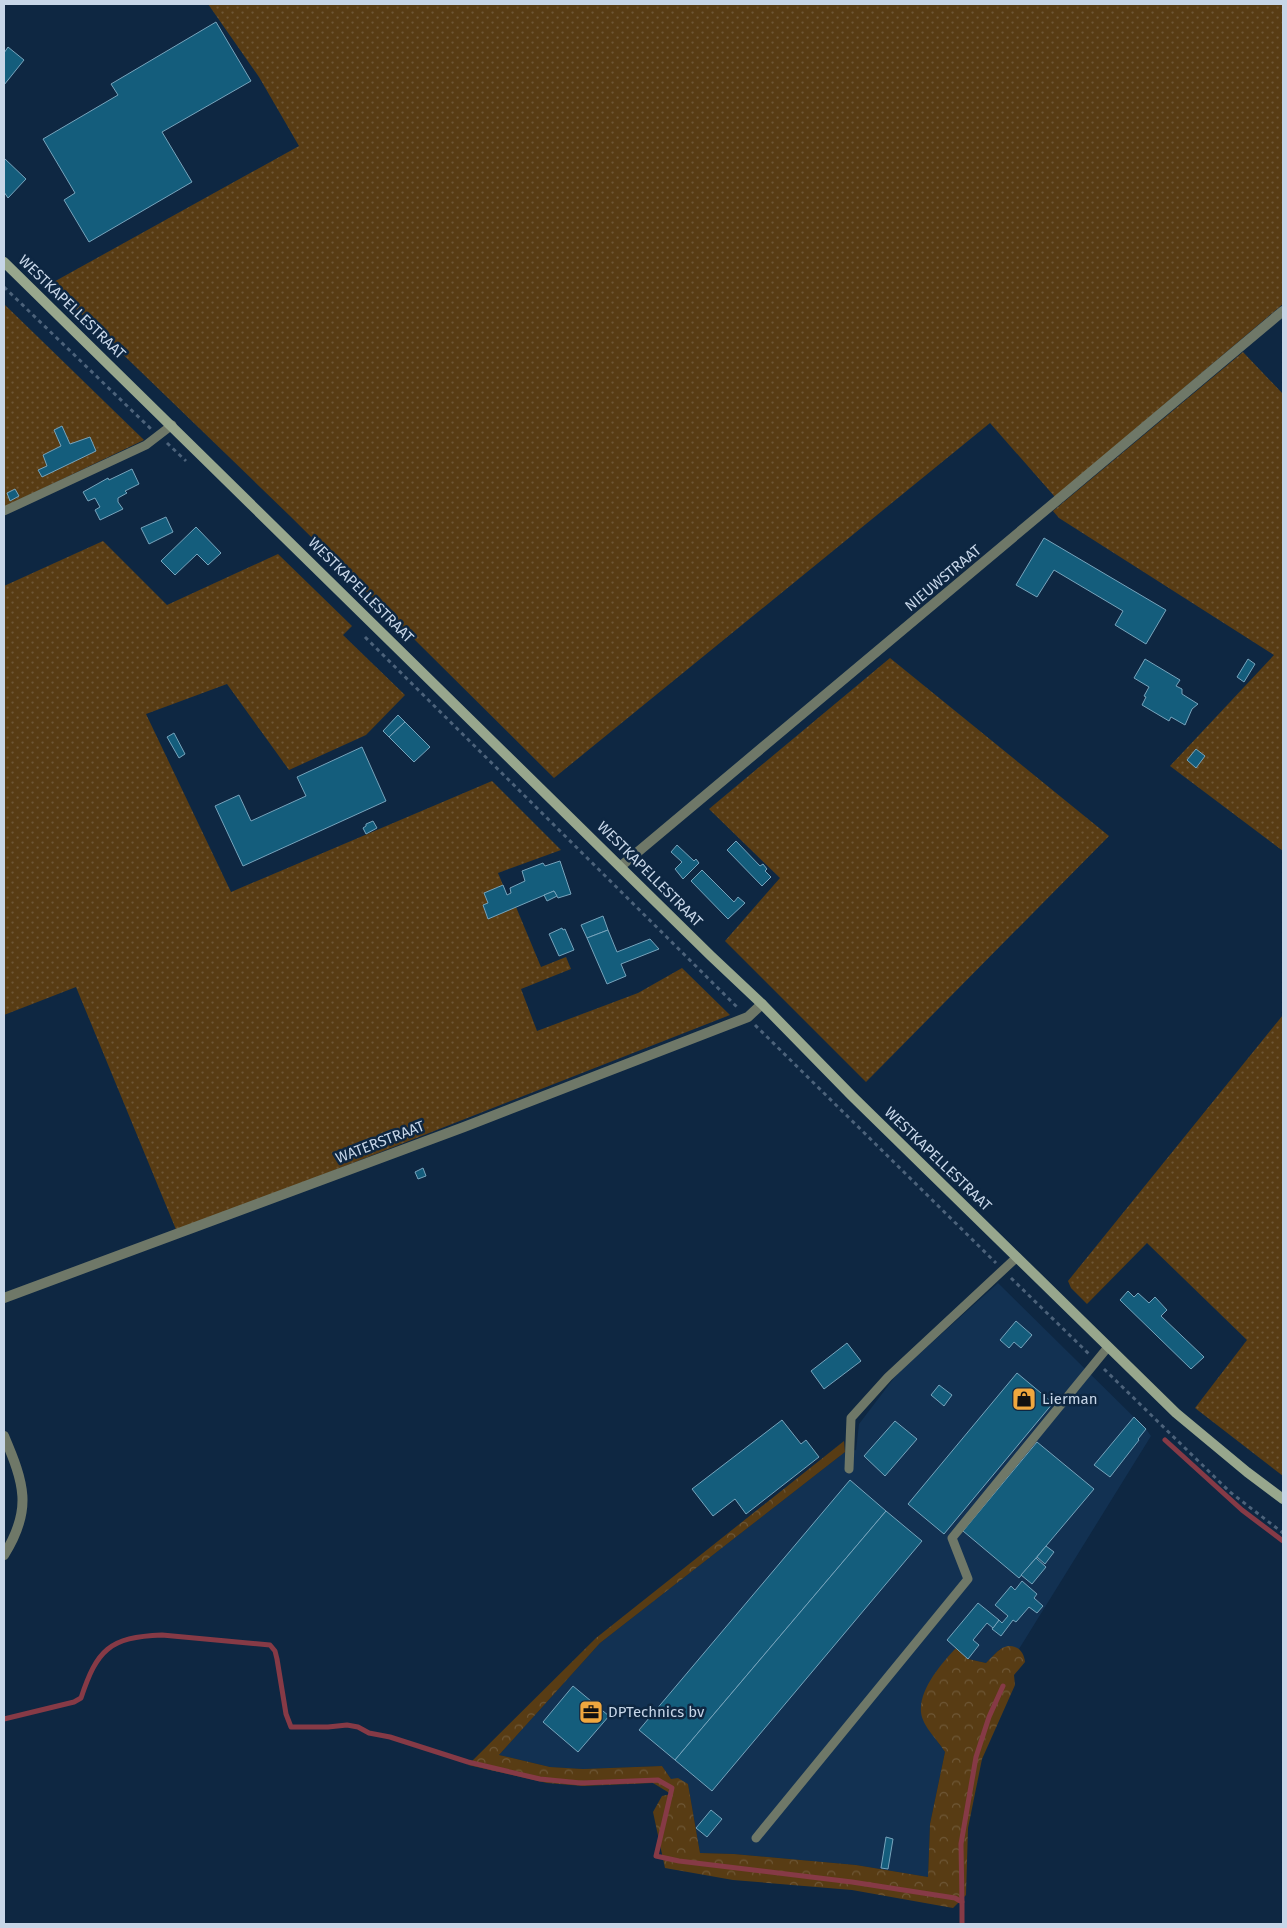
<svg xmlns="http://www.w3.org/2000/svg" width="1287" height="1928" viewBox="0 0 1287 1928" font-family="'Fira Sans',sans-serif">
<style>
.built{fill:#123152}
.grass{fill:url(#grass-dots)}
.forest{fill:url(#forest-crowns)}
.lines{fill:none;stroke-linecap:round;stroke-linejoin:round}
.stream{stroke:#863a46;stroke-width:5}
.building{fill:#145d7c;stroke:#77a4bc}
.path{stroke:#4c627a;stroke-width:3;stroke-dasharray:4 4;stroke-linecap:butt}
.lane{stroke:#6f7868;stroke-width:9}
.street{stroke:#6f7868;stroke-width:10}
.secondary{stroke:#98a78d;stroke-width:10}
.labels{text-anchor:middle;stroke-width:5;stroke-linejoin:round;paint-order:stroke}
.street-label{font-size:15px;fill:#c7d6e8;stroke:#0e2742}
.poi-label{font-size:15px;fill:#c7d6e8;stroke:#0e2742;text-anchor:start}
</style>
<defs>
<pattern id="grass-dots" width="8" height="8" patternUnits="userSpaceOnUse" patternTransform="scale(1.25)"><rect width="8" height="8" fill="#583c14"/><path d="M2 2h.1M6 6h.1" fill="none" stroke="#6e5736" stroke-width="1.8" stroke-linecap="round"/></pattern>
<pattern id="forest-crowns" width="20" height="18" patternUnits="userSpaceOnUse" patternTransform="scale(1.25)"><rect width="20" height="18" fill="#583c14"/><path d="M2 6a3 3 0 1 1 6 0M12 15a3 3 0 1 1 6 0" fill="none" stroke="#6e5736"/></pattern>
</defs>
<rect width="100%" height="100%" fill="#0e2742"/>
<polygon class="built" points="998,1283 1146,1429 1151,1436 1019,1649 1007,1646 1000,1649 986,1663 968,1659 926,1725 945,1752 930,1824 928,1877 856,1865 734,1854 700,1853 688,1784 671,1779 662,1766 583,1769 550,1767 499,1755 600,1643 845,1452 856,1450 859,1424 897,1374"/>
<g class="grass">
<polygon points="208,4 1283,4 1283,304 1055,497 990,423 554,778 289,515 50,284 299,146 259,77"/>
<polygon points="4,304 144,440 4,507"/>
<polygon points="1243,352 1283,394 1283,851 1170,766 1274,655 1059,518 1053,511"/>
<polygon points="103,541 167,605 278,554 352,626 343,635 405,695 366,735 289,770 227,684 146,714 231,892 492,781 561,850 498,873 503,885 484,893 488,903 483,906 488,919 516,907 541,967 566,957 571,969 521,989 537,1031 638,993 682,968 730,1015 177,1232 76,987 4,1015 4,586"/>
<polygon points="890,658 1109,836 866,1082 725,941 780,878 709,809"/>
<polygon points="1283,1015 1283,1476 1195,1408 1247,1340 1147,1243 1087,1304 1071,1288 1068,1281"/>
</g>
<path class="forest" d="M844,1441L845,1452L600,1643L499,1755L550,1767L583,1769L662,1766L671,1779L678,1778L688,1784L700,1853L734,1854L856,1865L928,1877L930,1824L945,1752C938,1740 922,1726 921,1712C919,1689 942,1663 956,1648L968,1659L986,1663C991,1658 996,1652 1002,1648C1014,1642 1024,1650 1025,1662L1014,1675L1015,1685L982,1759L968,1828L966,1895L953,1908L852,1890L733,1880L665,1868L653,1812L662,1796L671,1794L653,1783L583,1786L547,1783L468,1765L596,1638Z"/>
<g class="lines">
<g class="stream">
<polyline points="1165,1440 1242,1510 1283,1541"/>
<path d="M4,1719L74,1702L81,1698C97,1650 109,1637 162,1635L270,1645L275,1651L277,1659L286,1714L291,1727H328L347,1725L358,1727L369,1733L390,1737L468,1762L540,1779L581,1783L658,1780L672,1788L656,1856L679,1861L852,1882L955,1898L962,1902V1924"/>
<polyline points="962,1902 961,1844 976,1757 989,1717 1003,1686"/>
</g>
</g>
<g class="building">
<polygon points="216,22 251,81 162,132 192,182 89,242 64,200 75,193 43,139 118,95 111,84"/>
<polygon points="8,47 24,60 4,85 4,53"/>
<polygon points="4,158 26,179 8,198 4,192"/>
<polygon points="62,426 70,444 90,437 96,451 42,477 38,470 47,466 43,455 61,446 54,430"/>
<polygon points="132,469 139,484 125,491 127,493 118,498 118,502 123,509 100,520 95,510 100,507 95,498 88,501 83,492 108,478 109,480"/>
<polygon points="15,489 19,496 10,501 7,493"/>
<polygon points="166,517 173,532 149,544 141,528"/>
<polygon points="196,527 221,553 208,565 197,554 175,575 161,561"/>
<polygon points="1044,538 1166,610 1146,644 1115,625 1123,611 1054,570 1037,597 1016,585"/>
<polygon points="1145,659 1180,680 1176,686 1182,689 1182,694 1198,704 1192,709 1185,725 1171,717 1169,721 1142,705 1146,697 1144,696 1149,687 1134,678"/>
<polygon points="1248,659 1255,664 1244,682 1237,677"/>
<polygon points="398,715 405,722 389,737 383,731"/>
<polygon points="405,722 430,747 414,762 389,737"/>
<polygon points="174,733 185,754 179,758 167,737"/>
<polygon points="362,747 386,801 243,866 215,806 239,795 251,821 306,796 297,777"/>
<polygon points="1196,749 1205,756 1196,768 1187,760"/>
<polygon points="373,821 377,828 366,834 363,828 366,826 366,824"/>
<polygon points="736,841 760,866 763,864 767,869 765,871 771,877 762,886 727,850"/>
<polygon points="677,845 694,861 696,859 699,863 683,879 675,869 682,862 671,852"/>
<polygon points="560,861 571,894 558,898 554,891 488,919 483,905 488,903 484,893 503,885 507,895 511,893 510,888 525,881 522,871 543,863 545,866"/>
<polygon points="702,870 734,902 738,897 745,903 728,919 691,881"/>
<polygon points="554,891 557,896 547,901 544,895"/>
<polygon points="603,916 608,930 587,938 581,925"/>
<polygon points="562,928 563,930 565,929 574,950 559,956 549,934"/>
<polygon points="608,930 617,952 650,939 659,949 621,964 626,976 607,984 587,938"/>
<polygon points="423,1168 426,1176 418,1179 415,1172"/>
<polygon points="1128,1291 1134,1297 1138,1293 1149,1303 1155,1297 1167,1310 1161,1316 1204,1357 1191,1369 1120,1300"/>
<polygon points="1016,1321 1032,1335 1021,1348 1014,1342 1009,1348 1000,1340"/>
<polygon points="847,1343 861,1361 824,1389 811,1371"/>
<polygon points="1017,1373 1053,1403 944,1534 908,1504"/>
<polygon points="939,1385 952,1395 944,1406 931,1395"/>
<polygon points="1134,1417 1146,1429 1138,1439 1139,1440 1110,1477 1094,1465"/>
<polygon points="782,1420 801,1444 806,1440 819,1457 746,1514 735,1499 713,1516 692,1489"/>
<polygon points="895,1421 917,1439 885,1476 864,1456"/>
<polygon points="1037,1442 1094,1489 1019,1578 963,1531"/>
<polygon points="850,1480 886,1511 675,1760 639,1730"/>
<polygon points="886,1511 922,1541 712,1791 675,1760"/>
<polygon points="1046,1546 1054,1552 1045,1564 1037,1557"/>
<polygon points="1036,1558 1046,1567 1032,1584 1021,1575"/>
<polygon points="1022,1581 1037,1594 1034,1598 1043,1606 1037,1613 1029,1607 1016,1622 1013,1620 1001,1636 992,1629 999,1620 1002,1623 1008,1616 995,1605 1011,1586 1015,1590"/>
<polygon points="978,1603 999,1620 993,1628 987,1623 973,1640 979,1645 968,1659 947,1640"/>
<polygon points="573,1686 609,1716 578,1752 543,1722"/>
<polygon points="711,1810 722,1819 707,1837 696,1828"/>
<polygon points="886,1837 893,1839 888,1869 881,1868"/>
</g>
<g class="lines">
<g class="path">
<polyline points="4,287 151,429"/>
<polyline points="167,443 186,461"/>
<polyline points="365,637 738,1008"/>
<polyline points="755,1025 996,1263"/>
<polyline points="1011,1278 1089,1354"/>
<polyline points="1104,1369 1230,1492 1283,1533"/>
</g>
<g class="lane">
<polyline points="4,511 146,445 172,425"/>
<polyline points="849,1469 851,1418 888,1377 1017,1257"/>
<polyline points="756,1838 968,1579 952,1538 1108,1347"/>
</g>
<g class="street">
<polyline points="621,866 1283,311"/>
<polyline points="4,1298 464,1127 748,1017 762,1004"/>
<path d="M4,1436C24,1483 33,1509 4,1555"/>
</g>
<polyline class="secondary" points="4,262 711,956 762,1004 852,1096 1176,1413 1247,1472 1283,1499"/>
</g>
<defs>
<g id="shop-square" transform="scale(1.25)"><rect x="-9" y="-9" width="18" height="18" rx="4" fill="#efa73e" stroke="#0e2742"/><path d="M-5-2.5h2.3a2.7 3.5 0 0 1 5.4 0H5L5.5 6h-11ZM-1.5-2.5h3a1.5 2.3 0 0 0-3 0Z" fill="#111"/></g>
<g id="office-square" transform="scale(1.25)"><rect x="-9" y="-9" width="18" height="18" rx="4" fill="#efa73e" stroke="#0e2742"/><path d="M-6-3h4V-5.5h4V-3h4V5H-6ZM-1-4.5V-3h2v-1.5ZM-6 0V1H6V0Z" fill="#111"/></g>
</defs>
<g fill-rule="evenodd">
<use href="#shop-square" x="1024" y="1399"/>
<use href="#office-square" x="591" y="1712"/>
</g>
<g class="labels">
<g class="street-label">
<text transform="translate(72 307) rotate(44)" y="5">WESTKAPELLESTRAAT</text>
<text transform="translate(943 578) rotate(-40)" y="5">NIEUWSTRAAT</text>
<text transform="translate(361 590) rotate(45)" y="5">WESTKAPELLESTRAAT</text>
<text transform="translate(650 874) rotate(45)" y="5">WESTKAPELLESTRAAT</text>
<text transform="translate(380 1142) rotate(-21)" y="5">WATERSTRAAT</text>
<text transform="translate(938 1159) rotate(44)" y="5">WESTKAPELLESTRAAT</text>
</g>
<g class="poi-label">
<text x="1042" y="1404">Lierman</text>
<text x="608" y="1717">DPTechnics bv</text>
</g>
</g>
<rect width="1287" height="1928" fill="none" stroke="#c7d6e8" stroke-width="10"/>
</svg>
